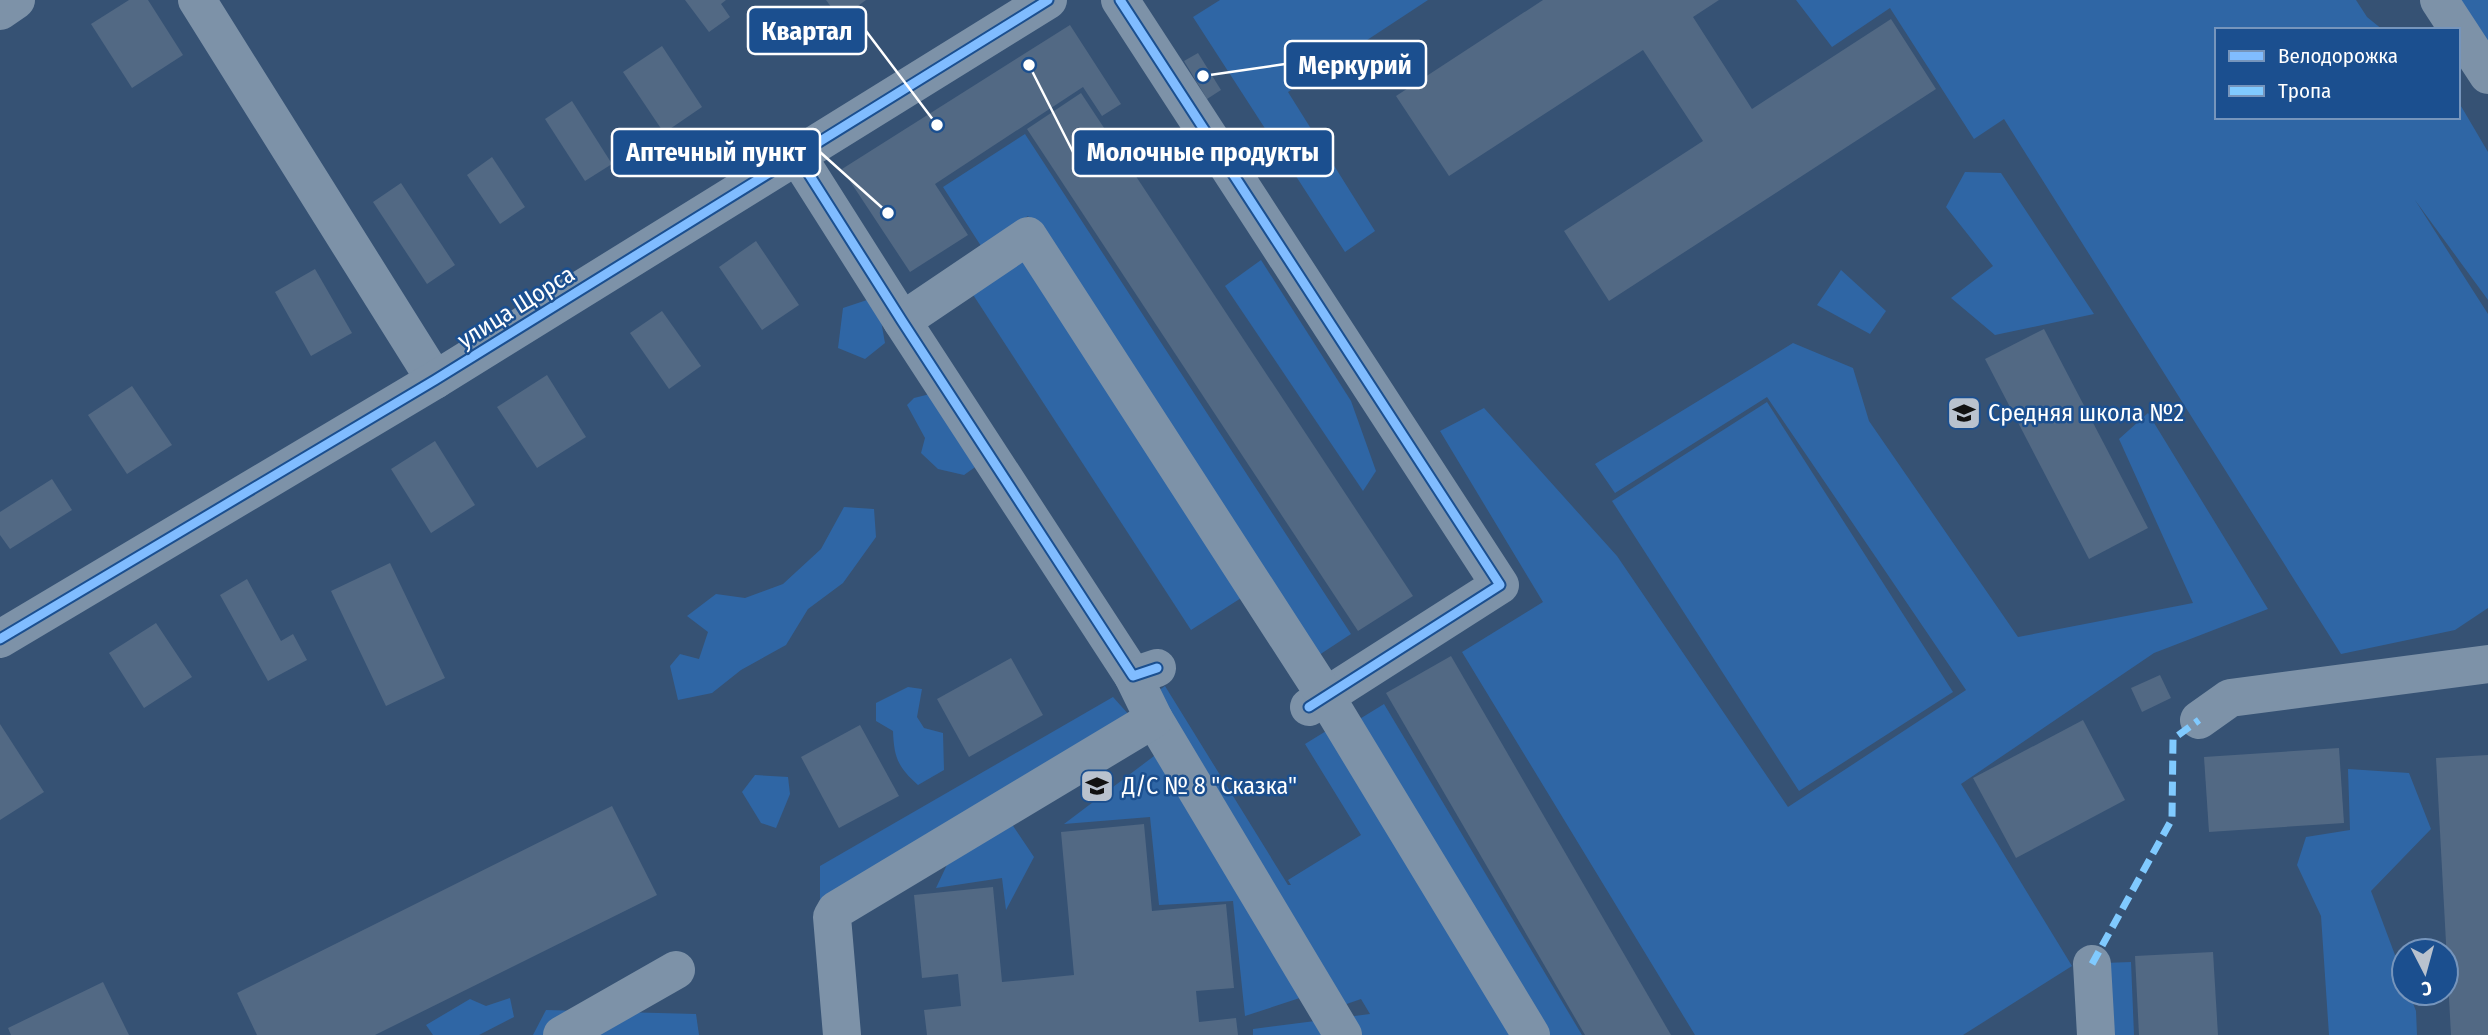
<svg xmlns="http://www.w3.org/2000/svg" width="2488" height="1035" viewBox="0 0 2488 1035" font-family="'Fira Sans Condensed',sans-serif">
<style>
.green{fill:#2f66a5}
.building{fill:#526984}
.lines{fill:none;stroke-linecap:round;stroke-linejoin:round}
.minor{stroke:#7d92a8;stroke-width:38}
.quiet{stroke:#80caff;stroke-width:7;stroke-dasharray:14 7;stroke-linecap:butt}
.cycleway-casing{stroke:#1b4f8f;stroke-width:13}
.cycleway{stroke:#80bcff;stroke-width:9}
.labels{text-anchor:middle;stroke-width:5;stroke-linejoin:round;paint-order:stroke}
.street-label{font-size:24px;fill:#fff;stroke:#1b4f8f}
.poi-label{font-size:24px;fill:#fff;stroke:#1b4f8f;text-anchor:start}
.leader{fill:none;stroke:#fff;stroke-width:2.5}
.callout-dot{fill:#fff;stroke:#1b4f8f;stroke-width:2.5}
.callout{fill:#1b4f8f;stroke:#fff;stroke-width:2.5}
.callout-label{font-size:26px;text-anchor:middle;font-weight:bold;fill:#fff}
</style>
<rect width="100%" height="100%" fill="#365274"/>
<g class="green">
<polygon points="1220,0 1428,0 1288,92 1375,231 1345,252 1193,17"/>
<polygon points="1796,0 2356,0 2367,17 2383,30 2217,30 2217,117 2458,117 2458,101 2488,152 2488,300 2415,200 2488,314 2488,608 2455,630 2341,654 2004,119 1974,139 1890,8 1832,47"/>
<polygon points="2454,0 2488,0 2488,51"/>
<polygon points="1025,134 1351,634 1316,657 1028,216 981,246 943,187"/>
<polygon points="1965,172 2001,173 2094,314 1995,335 1951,298 1993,266 1946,207"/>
<polygon points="1027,253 1249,593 1191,630 970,290"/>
<polygon points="1261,260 1351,401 1376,471 1363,491 1225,286"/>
<polygon points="1841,270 1886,311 1870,334 1817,305"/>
<polygon points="867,300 881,321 885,343 865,359 838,348 843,308"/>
<polygon points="1793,343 1853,368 1869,421 2018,637 2193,603 2119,439 2148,413 2268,609 2154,653 1961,784 2072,966 1963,1035 1695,1035 1462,652 1543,602 1440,431 1484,408 1617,556 1788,807 1966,690 1767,397 1615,493 1595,464"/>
<polygon points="930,394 978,465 964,475 938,469 921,453 925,438 907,405 914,398"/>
<polygon points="1767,402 1953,692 1799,791 1612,501"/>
<polygon points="844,507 874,509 876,537 843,583 808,609 786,645 741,670 712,693 678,700 670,666 680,654 699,659 708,632 687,616 716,594 745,598 783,584 821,549"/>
<polygon points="1165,686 1288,885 1291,885 1288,880 1361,835 1305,744 1331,728 1519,1035 1253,1035 1253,1029 1370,1014 1361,999 1338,1007 1150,697"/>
<path d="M908,687L922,689L917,717L924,728L943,733L944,770L918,785C898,767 894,758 893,731L876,721V703Z"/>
<polygon points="1113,697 1130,716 820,918 820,866"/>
<polygon points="1384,704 1582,1035 1546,1035 1358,720"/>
<polygon points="1158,753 1312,994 1245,1016 1233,901 1159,905 1150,817 1064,824"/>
<polygon points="2348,769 2409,773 2431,829 2371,891 2404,979 2404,993 2409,993 2416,1011 2417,1035 2329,1035 2321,916 2297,865 2306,837 2350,830"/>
<polygon points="755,775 788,777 790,794 776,828 761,823 742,792"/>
<polygon points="1003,811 1034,857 1006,910 1002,878 936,888 953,852"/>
<polygon points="2131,962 2134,1035 2107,1035 2104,963"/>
<polygon points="510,998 514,1017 479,1035 433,1035 426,1025 470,999 486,1006"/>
<polygon points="546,1010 696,1014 699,1035 533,1035"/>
</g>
<g class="building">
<polygon points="129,0 148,0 183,55 132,88 91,24"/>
<polygon points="685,0 726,0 721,4 730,17 709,32"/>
<polygon points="826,0 866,0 840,19"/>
<polygon points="1543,0 1719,0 1693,17 1752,109 1891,19 1936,89 1609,301 1564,231 1703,141 1643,50 1449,176 1396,96"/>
<polygon points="1070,25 1121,104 1102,116 1083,87 935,184 968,235 910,272 842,169"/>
<polygon points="662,46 702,107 664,133 623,72"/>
<polygon points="1198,53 1221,90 1207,99 1184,61"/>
<polygon points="1081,93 1413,596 1358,631 1027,129"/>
<polygon points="572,101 612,164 585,181 545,119"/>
<polygon points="492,157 525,207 500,224 467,175"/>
<polygon points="401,183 455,265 427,284 373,202"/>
<polygon points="756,241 799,305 762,330 719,267"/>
<polygon points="315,269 352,333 311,356 275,292"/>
<polygon points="662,311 701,366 669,389 630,333"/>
<polygon points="2044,329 2148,528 2089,559 1985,359"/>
<polygon points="547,375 586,437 537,468 497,407"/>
<polygon points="132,386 172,445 127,474 88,415"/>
<polygon points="435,441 475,505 431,533 391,469"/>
<polygon points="52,479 72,510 10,549 0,535 0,512"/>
<polygon points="390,563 445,678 386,706 331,591"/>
<polygon points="247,579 281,641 293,634 307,660 268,681 220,595"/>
<polygon points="156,623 192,677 144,708 109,653"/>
<polygon points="1451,656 1671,1035 1585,1035 1386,693"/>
<polygon points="1011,658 1043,715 969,757 937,699"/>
<polygon points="2160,675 2171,698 2142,712 2131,688"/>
<polygon points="2083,720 2125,800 2016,858 1973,778"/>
<polygon points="0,724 44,792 0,820"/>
<polygon points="860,725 899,796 839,828 801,757"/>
<polygon points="2339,748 2344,823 2209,832 2204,757"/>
<polygon points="2488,755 2488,1035 2451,1035 2436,758"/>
<polygon points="612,806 657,895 375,1035 257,1035 237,993"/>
<polygon points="1144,824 1152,911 1226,904 1234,988 1196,991 1199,1022 1236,1018 1238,1035 927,1035 924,1010 961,1006 958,974 922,978 914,895 993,887 1002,982 1074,975 1061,832"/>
<polygon points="2213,952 2218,1035 2139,1035 2135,956"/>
<polygon points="103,982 129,1035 11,1035 8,1028"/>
</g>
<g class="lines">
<g class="minor">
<polyline points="197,0 435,380"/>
<polyline points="1120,0 1500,585 1309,707"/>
<polyline points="2439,0 2488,75"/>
<polyline points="0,11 16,0"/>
<polyline points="798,157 902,321 1133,676 1157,668"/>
<polyline points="902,321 1028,236 1326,697 1531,1035"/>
<polyline points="0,639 435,380 1048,0"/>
<polyline points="1154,719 1343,1035"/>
<polyline points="2199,720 2230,698 2488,664"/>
<polyline points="2092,964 2096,1035"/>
<polyline points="562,1035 676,970"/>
<polyline points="842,1035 832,917 836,910 1154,719 1133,676"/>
</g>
<polyline class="quiet" points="2092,964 2172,819 2173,739 2199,720"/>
<g class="cycleway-casing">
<g id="cycleway">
<polyline points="1120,0 1500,585 1309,707"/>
<polyline points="798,157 902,321 1133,676 1157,668"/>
<polyline points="0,639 435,380 1048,0"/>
</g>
</g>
<use href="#cycleway" class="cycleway"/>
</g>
<defs>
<g id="school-square" transform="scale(1.75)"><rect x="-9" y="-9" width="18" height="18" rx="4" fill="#b9c2ce" stroke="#1b4f8f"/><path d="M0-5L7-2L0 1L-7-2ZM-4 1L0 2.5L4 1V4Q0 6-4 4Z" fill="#111"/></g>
</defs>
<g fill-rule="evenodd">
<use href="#school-square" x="1964" y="413"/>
<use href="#school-square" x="1097" y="786"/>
</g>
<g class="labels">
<g class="street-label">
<text transform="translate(516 307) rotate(-32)" y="8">улица Щорса</text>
</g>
<g class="poi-label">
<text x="1988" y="421">Средняя школа №2</text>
<text x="1122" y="794">Д/С № 8 "Сказка"</text>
</g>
</g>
<path class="leader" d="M937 125L866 31M1203 76L1285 64M1029 65L1073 152M888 213L820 152"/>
<g class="callout-dot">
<circle cx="937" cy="125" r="7"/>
<circle cx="1203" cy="76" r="7"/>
<circle cx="1029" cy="65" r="7"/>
<circle cx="888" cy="213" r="7"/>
</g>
<g class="callout">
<rect x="748" y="7" width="118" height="47" rx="7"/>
<rect x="1285" y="41" width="141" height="47" rx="7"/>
<rect x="1073" y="129" width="260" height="47" rx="7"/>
<rect x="612" y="129" width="208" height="47" rx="7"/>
</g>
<g class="callout-label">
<text x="807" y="40">Квартал</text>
<text x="1355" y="74">Меркурий</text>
<text x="1203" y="161">Молочные продукты</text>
<text x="716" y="161">Аптечный пункт</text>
</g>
<rect x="2215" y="28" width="245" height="91" fill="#1b4f8f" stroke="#7695bc" stroke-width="2"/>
<rect x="2229" y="51" width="35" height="10" fill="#80bcff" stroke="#7695bc" stroke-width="2"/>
<text x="2278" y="63" font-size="21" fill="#ffffff">Велодорожка</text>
<rect x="2229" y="86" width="35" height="10" fill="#80caff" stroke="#7695bc" stroke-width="2"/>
<text x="2278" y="98" font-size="21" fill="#ffffff">Тропа</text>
<g transform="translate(2425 972) rotate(174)"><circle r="33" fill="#1b4f8f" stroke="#7695bc" stroke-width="2"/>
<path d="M0-5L12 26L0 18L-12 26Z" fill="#b9c2ce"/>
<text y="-10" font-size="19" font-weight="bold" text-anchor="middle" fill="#ffffff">С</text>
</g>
</svg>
